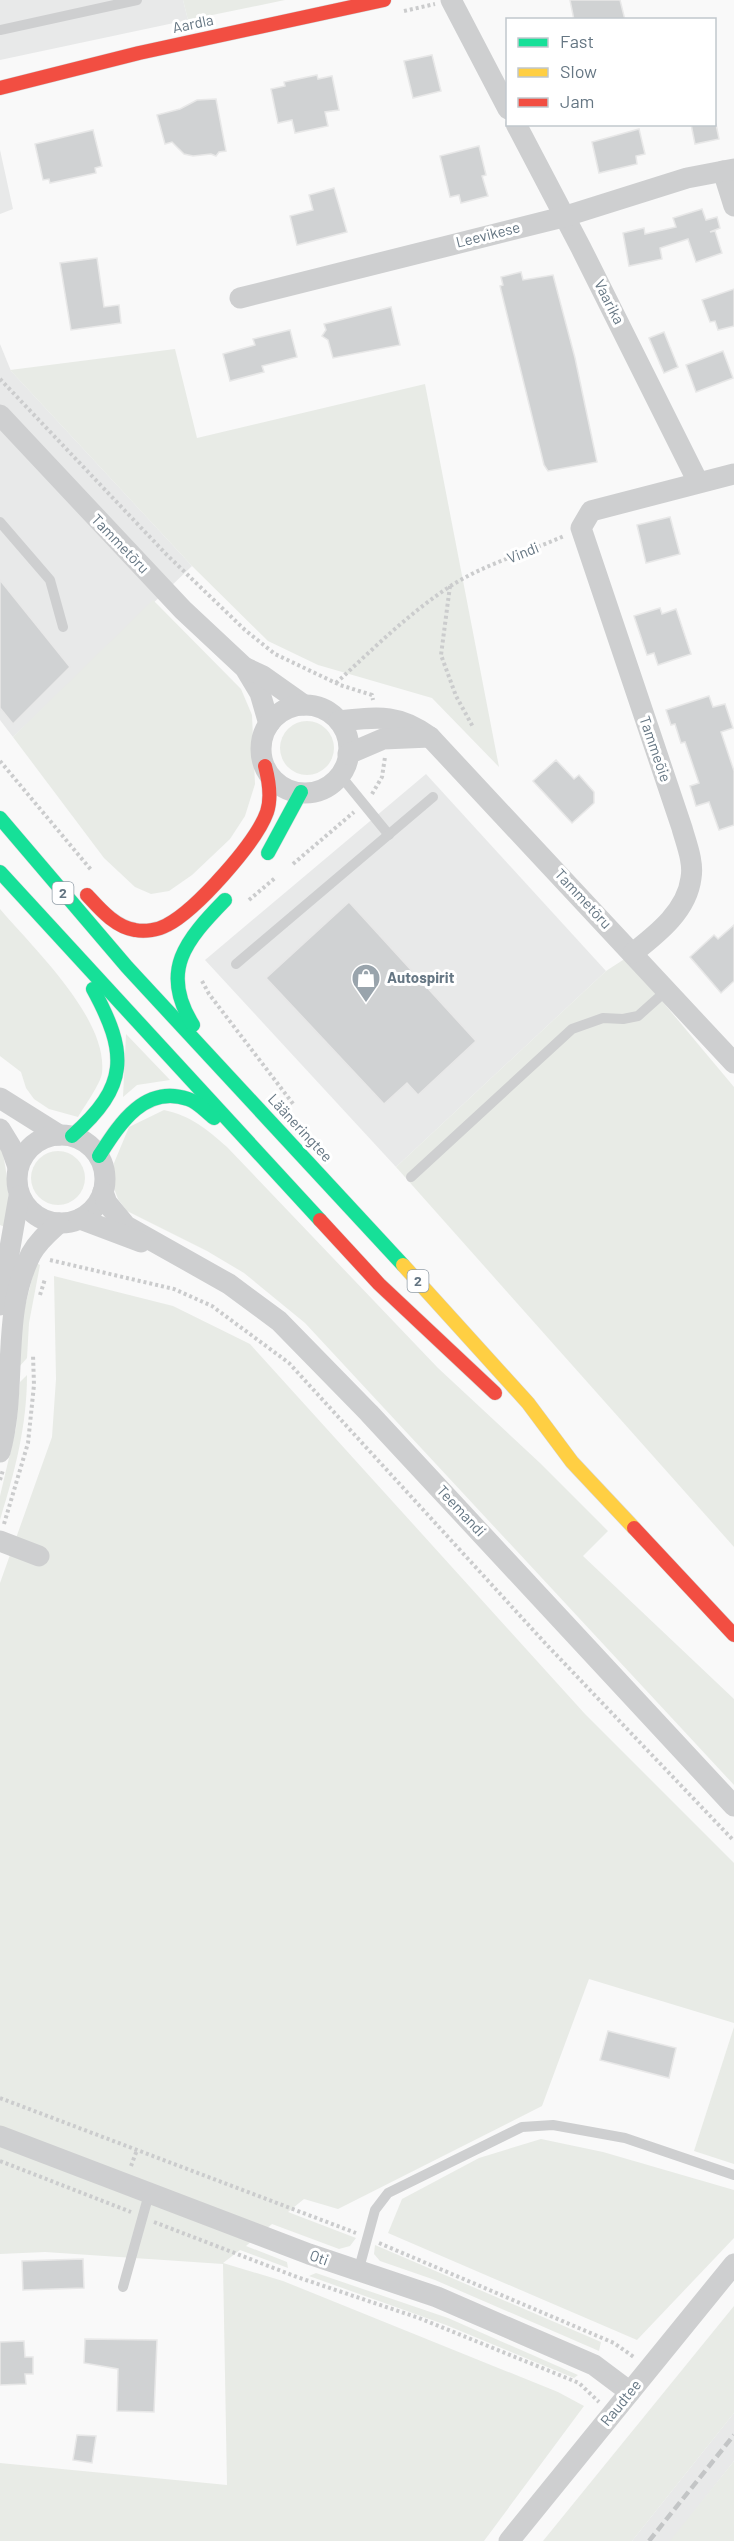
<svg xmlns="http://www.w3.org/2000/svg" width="734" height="2541" viewBox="0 0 734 2541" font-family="Barlow,sans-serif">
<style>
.built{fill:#e8e9e9}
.green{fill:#e8ebe6}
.building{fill:#d0d2d3;stroke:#e8e8e8;stroke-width:1.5}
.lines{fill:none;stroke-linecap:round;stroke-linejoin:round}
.fast-casing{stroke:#d5d6d7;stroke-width:15}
.slow-casing{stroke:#d5d6d7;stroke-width:15}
.jam-casing{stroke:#d5d6d7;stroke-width:15}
.path{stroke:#cbcccd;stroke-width:4;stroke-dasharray:3 3;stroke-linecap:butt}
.lane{stroke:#cecfd0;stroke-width:10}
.street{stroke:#cecfd0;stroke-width:21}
.fast{stroke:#16e098;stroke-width:14}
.slow{stroke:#ffcf43;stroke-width:14}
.jam{stroke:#f24e42;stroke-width:14}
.rail{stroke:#c3c5c6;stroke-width:4.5;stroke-dasharray:9 4.5;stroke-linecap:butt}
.labels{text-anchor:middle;stroke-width:6;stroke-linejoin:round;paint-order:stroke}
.shield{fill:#fff;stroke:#939fa8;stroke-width:1.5}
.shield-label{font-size:14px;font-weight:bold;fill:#657683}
.street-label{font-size:15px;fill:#657683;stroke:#fff}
.poi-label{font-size:15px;font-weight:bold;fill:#657683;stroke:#fff;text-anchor:start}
</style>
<rect width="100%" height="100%" fill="#f9f9f9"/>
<g class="built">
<polygon points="0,0 183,0 188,20 0,60"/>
<polygon points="0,150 13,209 0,214"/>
<polygon points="0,344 11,371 192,566 13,737 0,720"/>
<polygon points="426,774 606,971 396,1167 205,960"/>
<polygon points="734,2413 734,2461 671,2541 632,2541"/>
</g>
<g class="green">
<polygon points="183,0 285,0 188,20"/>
<polygon points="175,349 197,438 425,384 499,767 432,698 318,665 268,641 192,566 10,370"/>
<polygon points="153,600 241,689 252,715 255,784 245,816 230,839 192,875 169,891 151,894 135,887 104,858 13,737"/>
<circle cx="307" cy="748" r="27"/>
<path d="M0,909C33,948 108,1018 102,1073C101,1083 84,1107 78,1117L49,1109L34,1099L26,1088L21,1072L0,1056Z"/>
<polygon points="626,958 734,1087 734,1547 396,1167 606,971"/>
<polygon points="126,1034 170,1080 137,1085 123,1097"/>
<path d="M164,1110C191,1116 207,1129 227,1147L438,1368L540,1463L608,1531L583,1556L734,1699V1785L305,1323L244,1273L207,1251L127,1211L118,1199L112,1183L114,1163L129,1127Z"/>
<path d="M0,1142C6,1163 12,1206 7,1228L0,1225Z"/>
<circle cx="58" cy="1178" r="27"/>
<polygon points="36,1263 40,1265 29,1323 27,1358 18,1368 21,1322"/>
<polygon points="54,1276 173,1306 250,1344 585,1714 734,1863 734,2023 589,1979 542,2106 338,2209 304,2199 288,2212 356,2238 350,2246 339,2249 272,2224 246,2246 287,2262 288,2268 240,2250 223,2263 283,2281 558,2392 584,2406 484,2541 0,2541 0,2463 227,2485 223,2264 45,2252 0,2254 0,1583 52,1437 56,1379"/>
<path d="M27,1375C27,1426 15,1471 0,1520V1496L16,1428L20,1382Z"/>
<polygon points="734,2027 734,2164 694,2151"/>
<polygon points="541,2139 603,2152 734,2190 734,2238 637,2340 388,2233 402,2199 479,2158"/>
<polygon points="375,2245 601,2342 599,2351 435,2280 380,2261 374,2254"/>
<polygon points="316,2273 448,2318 578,2375 574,2378 446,2325 309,2276"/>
<polygon points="734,2306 734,2413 632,2541 543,2541"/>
<polygon points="734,2461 734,2541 670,2541"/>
</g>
<g class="building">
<polygon points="570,0 620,0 625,20 574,20"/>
<polygon points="432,55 441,91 413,98 404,61"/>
<polygon points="317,75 318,79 332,76 339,110 325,112 328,126 295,133 292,120 278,123 271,89 285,86 284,82"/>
<polygon points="216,99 226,151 219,152 216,156 211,154 193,156 184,154 172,142 165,144 157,115 180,109 197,100"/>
<polygon points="691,124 716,124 719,139 695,144"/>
<polygon points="639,129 645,154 636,156 637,164 599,173 592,142"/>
<polygon points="93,130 102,166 95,168 96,173 50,183 49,179 43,180 35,144"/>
<polygon points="479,146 486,175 482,176 488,196 461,203 459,195 450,197 440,156"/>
<polygon points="334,188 347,232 297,245 290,216 313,210 309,195"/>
<polygon points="702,209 706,220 717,217 720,228 710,232 715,231 722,253 696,262 688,239 660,248 662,259 629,266 623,233 644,228 645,234 676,227 673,218"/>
<polygon points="97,258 104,307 119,305 121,323 71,330 60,263"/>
<polygon points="521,272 523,280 553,275 575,358 597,462 548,471 544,465 500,286 503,285 501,277"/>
<polygon points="734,289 734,326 718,330 715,321 710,322 702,300"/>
<polygon points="391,307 400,345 333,358 328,340 322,336 326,330 324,324"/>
<polygon points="290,330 297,357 262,366 264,372 230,381 223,354 255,345 253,339"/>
<polygon points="664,332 678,367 664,373 649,338"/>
<polygon points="723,351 733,378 696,392 686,365"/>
<polygon points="670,517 680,554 646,563 637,525"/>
<polygon points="0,580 70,667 13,724 0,708"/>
<polygon points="660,608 662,614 676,609 691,654 658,665 654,653 647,655 634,616"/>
<polygon points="709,696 713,707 725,704 733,728 721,732 734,771 734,825 719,830 709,802 696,806 690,786 699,783 685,742 681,743 675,724 671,725 666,710"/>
<polygon points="556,760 574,779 579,775 594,792 594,803 572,823 533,781"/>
<polygon points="349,902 476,1041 418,1095 407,1083 384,1104 266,978"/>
<polygon points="734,925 734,981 721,993 690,957 714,935 718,939"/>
<polygon points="608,2031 676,2048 669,2078 600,2060"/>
<polygon points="83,2259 84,2288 23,2290 22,2261"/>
<polygon points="85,2339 157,2340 154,2412 117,2411 118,2369 84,2363"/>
<polygon points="24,2341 25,2357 33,2357 33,2374 25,2374 26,2384 0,2385 0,2342"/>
<polygon points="77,2435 96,2436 92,2463 73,2460"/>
</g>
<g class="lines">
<g class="fast-casing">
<g id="fast">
<polyline points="0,818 127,967 403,1265"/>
<polyline points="268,853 301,792"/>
<polyline points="0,872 320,1220"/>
<path d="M193,1025C159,971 186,940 225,900"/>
<path d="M72,1136C129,1086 128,1053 93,989"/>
<path d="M99,1156C119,1125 144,1084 188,1099C198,1102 206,1112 214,1118"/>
</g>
</g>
<g class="slow-casing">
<polyline id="slow" points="403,1265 528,1403 572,1462 634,1528"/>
</g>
<g class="jam-casing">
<g id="jam">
<polyline points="0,88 139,53 384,0"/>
<path d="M87,895C100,909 115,927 135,930C145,932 158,930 167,925C196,910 256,843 267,812C272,797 269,781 265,766"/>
<polyline points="320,1220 379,1284 495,1393"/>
<polyline points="634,1528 734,1635"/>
</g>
</g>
<g class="path">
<polyline points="404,11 435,4"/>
<polyline points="0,379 166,554 245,630 275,654 340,685 372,695 373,700"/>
<polyline points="450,586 441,655 456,696 473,727"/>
<path d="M336,683C372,650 408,614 449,587C484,564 526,553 564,536"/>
<polyline points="0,761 92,871"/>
<polyline points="372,794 382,777 385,757"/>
<polyline points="293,864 354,812"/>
<polyline points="249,900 275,878"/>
<polyline points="202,981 209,994 294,1105"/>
<polyline points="50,1260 174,1289 212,1306 289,1363 545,1643 734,1841"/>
<polyline points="40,1295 45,1279"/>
<polyline points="0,1480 3,1470"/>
<polyline points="4,1524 28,1443 34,1385 33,1355"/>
<polyline points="0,2098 356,2233"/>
<polyline points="0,2161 131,2212"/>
<polyline points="131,2166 137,2150"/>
<polyline points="154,2222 297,2277 419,2318 579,2383 599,2402"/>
<polyline points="379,2243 614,2343 635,2358"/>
</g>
<g class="lane">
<polyline points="0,30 137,0"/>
<polyline points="0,522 50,580 63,627"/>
<polyline points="340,775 389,835"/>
<polyline points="236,964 433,797"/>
<polyline points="411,1177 572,1029 603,1018 623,1019 638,1016 667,990"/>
<polyline points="358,2272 375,2210 388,2193 522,2127 553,2125 625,2138 734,2175"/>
<polyline points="123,2287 149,2194"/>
</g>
<g class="street">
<polyline points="451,0 508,109"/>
<polyline points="516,124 581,248 698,482"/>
<polyline points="723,171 734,206"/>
<polyline points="240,298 563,217 687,178 734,169"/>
<polyline points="0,415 183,610 245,668 260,693 269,724"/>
<polyline points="246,668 263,676 304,705"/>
<circle cx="305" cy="749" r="44"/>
<path d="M339,721C377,717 398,713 430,737L734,1063"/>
<polyline points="348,754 383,739 430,737"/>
<path d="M633,953C657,934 687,911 691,878C694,862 686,843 682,828L581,528L591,511L734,474"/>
<polyline points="0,1098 59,1135"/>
<polyline points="0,1129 11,1147 18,1167"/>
<circle cx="61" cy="1179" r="44"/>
<polyline points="103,1192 107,1203 126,1226 229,1284 279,1321 369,1413 734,1806"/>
<polyline points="80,1219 141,1242"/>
<polyline points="0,1305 19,1196"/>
<path d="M0,1452C18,1387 0,1315 31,1254C38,1241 49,1232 59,1223"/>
<polyline points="0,1541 39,1556"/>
<polyline points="0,2136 309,2254 437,2297 594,2365 630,2392"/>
<polyline points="509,2541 734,2264"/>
</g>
<use href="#fast" class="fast"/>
<use href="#slow" class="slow"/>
<use href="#jam" class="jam"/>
<polyline class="rail" points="649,2541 734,2435"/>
</g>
<defs>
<g id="shop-pin" transform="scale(1.5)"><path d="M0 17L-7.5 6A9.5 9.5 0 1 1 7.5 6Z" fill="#99a4ac" stroke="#fff"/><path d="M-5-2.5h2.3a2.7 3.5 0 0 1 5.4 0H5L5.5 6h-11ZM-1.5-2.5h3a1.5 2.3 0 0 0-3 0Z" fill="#fff"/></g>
</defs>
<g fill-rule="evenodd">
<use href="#shop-pin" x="366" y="978"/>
</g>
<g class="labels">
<g class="shield">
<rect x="52.5" y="882" width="21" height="22" rx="4.5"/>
<rect x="407.5" y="1270" width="21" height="22" rx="4.5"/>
</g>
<g class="shield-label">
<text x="63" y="898">2</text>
<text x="418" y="1286">2</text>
</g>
<g class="street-label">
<text transform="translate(193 24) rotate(-12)" y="5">Aardla</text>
<text transform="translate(488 235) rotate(-14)" y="5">Leevikese</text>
<text transform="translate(609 302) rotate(63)" y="5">Vaarika</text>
<text transform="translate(120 544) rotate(46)" y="5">Tammetõru</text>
<text transform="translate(523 553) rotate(-22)" y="5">Vindi</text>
<text transform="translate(655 749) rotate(71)" y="5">Tammeõie</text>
<text transform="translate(583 899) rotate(47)" y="5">Tammetõru</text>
<text transform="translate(300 1128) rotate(47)" y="5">Lääneringtee</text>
<text transform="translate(461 1511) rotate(47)" y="5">Teemandi</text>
<text transform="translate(319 2258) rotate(20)" y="5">Oti</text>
<text transform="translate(621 2403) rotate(-51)" y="5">Raudtee</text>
</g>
<g class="poi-label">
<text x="387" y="983">Autospirit</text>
</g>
</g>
<rect x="506" y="18" width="210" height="108" fill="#ffffff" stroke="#c1c8cd" stroke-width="1.5"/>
<rect x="518" y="38" width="30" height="9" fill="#16e098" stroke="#c1c8cd" stroke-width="1.5"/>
<text x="560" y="48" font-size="18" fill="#657683">Fast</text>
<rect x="518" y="68" width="30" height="9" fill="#ffcf43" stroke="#c1c8cd" stroke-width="1.5"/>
<text x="560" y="78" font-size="18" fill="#657683">Slow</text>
<rect x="518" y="98" width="30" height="9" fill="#f24e42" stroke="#c1c8cd" stroke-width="1.5"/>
<text x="560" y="108" font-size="18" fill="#657683">Jam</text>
</svg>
